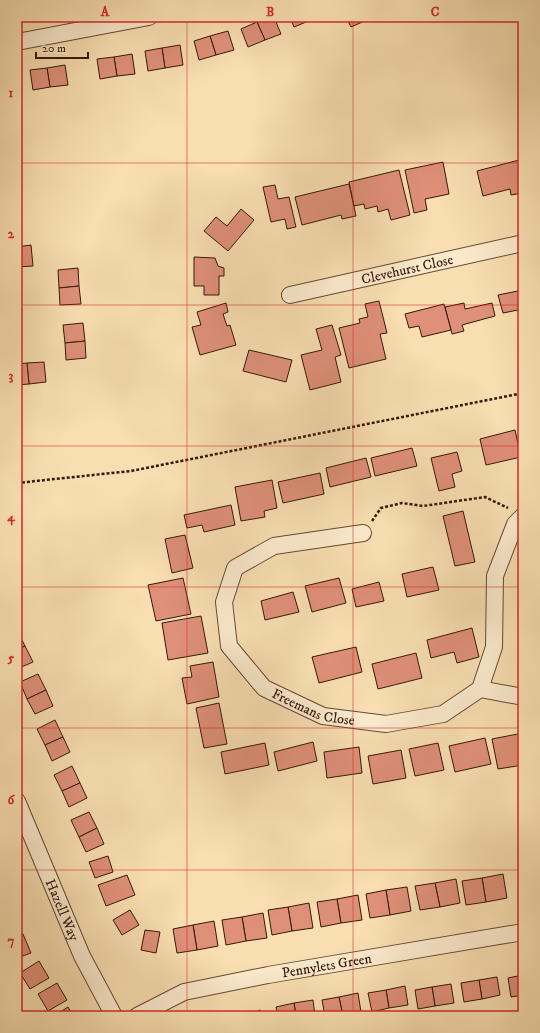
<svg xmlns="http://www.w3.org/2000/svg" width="540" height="1033" viewBox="0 0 540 1033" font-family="'IM FELL DW Pica',serif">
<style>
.building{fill:#df9079;stroke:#36170b}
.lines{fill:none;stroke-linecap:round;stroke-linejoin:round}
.street-casing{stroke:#664934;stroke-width:18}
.path{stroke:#36170b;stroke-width:2.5;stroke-dasharray:3 2;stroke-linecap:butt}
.street{stroke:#faeacc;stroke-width:16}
.grid{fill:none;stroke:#d62828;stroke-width:1;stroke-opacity:0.55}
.labels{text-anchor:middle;stroke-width:3;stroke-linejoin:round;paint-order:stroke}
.street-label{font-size:14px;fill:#36170b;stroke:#faeacc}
.neatline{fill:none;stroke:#d62828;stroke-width:1.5}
.grid-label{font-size:13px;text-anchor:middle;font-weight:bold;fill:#d62828}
</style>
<rect width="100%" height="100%" fill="#f8deb1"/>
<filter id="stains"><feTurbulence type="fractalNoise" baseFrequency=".005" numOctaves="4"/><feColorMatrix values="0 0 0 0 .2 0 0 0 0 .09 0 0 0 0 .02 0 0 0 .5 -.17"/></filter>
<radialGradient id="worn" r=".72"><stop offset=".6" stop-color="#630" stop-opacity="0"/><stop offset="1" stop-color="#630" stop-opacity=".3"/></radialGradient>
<g class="building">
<polygon points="269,17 274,17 281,34 265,40 257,22"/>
<polygon points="290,17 309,17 311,20 294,27"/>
<polygon points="346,17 366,17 367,20 351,27"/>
<polygon points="257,22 265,40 248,47 241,29"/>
<polygon points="228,31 234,50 216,55 210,36"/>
<polygon points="210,36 216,55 199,60 194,41"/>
<polygon points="180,45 183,65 165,68 162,48"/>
<polygon points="162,48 165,68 148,71 145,51"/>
<polygon points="132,54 135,74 117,76 114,57"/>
<polygon points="114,57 117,76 100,79 97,59"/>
<polygon points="65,65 68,85 50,87 47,68"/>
<polygon points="47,68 50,87 33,90 30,70"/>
<polygon points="17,74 21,94 17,94"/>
<polygon points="523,159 523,179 519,180 522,193 511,195 510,189 483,196 477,171"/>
<polygon points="443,162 449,194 425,199 427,210 414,213 405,170"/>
<polygon points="399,170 410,215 391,220 388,209 378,212 377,206 365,209 364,204 354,206 349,182"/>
<polygon points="349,184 356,216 342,219 341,215 302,225 295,197"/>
<polygon points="275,185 278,199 289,197 296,227 287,229 285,219 271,222 263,187"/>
<polygon points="241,209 254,220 228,251 204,231 216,217 227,226"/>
<polygon points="31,245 33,266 17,267 17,247"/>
<polygon points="194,257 215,258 218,266 224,268 224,276 219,276 219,295 204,295 204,286 194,286"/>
<polygon points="78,268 79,286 59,288 58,270"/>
<polygon points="79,286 81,304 60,305 59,288"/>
<polygon points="523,290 523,309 503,313 498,295"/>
<polygon points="379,301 387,333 380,334 386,359 349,368 339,328 360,323 359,319 368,317 365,304"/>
<polygon points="226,303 228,312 223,314 227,326 230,325 236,345 200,355 192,327 201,325 197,312"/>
<polygon points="464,303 465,309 492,303 495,316 462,325 464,331 452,334 445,307"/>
<polygon points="444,304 451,330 422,337 419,326 409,328 405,314"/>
<polygon points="83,323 85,341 65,343 63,325"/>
<polygon points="332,325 341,355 335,357 341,382 310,390 301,355 322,350 316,329"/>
<polygon points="85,341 86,358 66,360 65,343"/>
<polygon points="249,350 292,360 286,382 243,371"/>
<polygon points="44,362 46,382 29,384 27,363"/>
<polygon points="27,363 29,384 17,385 17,364"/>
<polygon points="515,430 521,457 486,465 480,439"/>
<polygon points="412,448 417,466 375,476 371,458"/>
<polygon points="457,452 462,471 452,474 455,487 439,491 431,458"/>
<polygon points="366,458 371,477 330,487 326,468"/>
<polygon points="320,473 324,494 283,503 278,482"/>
<polygon points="272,480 277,508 264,511 265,517 241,521 235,487"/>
<polygon points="231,505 235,525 204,532 202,525 187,528 184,515"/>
<polygon points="463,511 475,562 455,566 443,516"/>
<polygon points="185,535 193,568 172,573 165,539"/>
<polygon points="433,567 439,590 407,597 402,574"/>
<polygon points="183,578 191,614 156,621 148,585"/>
<polygon points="339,578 346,603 312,612 305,586"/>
<polygon points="379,582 384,601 356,607 352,589"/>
<polygon points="293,592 299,612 265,620 261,601"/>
<polygon points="201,616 208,653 168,660 162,623"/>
<polygon points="472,628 479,657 457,663 454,652 431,658 427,640"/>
<polygon points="17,630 25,646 17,650"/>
<polygon points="25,646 33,662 17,669 17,650"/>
<polygon points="356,647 362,672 319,683 312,657"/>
<polygon points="416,653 422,678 378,689 372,664"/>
<polygon points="213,662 219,697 187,704 182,678 192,677 190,666"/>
<polygon points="38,674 46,690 27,699 20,682"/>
<polygon points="46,690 53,706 35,714 27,699"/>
<polygon points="219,703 227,744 204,748 196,708"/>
<polygon points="55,720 63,737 45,745 37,729"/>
<polygon points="523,733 523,765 498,769 492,739"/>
<polygon points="63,737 70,752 52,761 45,745"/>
<polygon points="485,738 491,764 455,772 449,746"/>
<polygon points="313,742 317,761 278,771 274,752"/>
<polygon points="265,743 269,765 225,774 221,752"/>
<polygon points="438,743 444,770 415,776 409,749"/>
<polygon points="359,747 362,773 327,778 324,752"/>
<polygon points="401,750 406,778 373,784 368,756"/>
<polygon points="72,766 80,783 62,791 54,775"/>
<polygon points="80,783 87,798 69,807 62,791"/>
<polygon points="89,812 97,828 79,837 71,820"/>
<polygon points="97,828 104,844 86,852 79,837"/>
<polygon points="108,856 113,872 95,878 89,862"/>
<polygon points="503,874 507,898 486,902 482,878"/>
<polygon points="127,875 135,895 106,906 98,885"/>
<polygon points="482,878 486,902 466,905 462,881"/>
<polygon points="456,879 460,903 440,907 435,883"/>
<polygon points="435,883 440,907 420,910 415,886"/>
<polygon points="407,887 411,911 390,915 386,890"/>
<polygon points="386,890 390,915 370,918 366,894"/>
<polygon points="358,895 362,920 341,923 337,899"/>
<polygon points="337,899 341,923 321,927 317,902"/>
<polygon points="309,903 313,928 292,931 288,907"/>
<polygon points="288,907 292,931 272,935 268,910"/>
<polygon points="130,910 139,925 122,935 113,920"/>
<polygon points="263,913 267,938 246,941 242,917"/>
<polygon points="242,917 246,941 226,945 222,920"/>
<polygon points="214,921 218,946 197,950 193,925"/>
<polygon points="193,925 197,950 177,953 173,929"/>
<polygon points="145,930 160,932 156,953 141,950"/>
<polygon points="23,934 31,953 17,958 17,937"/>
<polygon points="39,961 49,978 30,989 20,973"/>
<polygon points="523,975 523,995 511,997 508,978"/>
<polygon points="497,977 500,995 482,999 479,980"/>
<polygon points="479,980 482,999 464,1002 461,983"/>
<polygon points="57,983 67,1000 48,1011 38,994"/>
<polygon points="451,984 454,1003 435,1006 432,987"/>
<polygon points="405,986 408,1005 389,1008 386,990"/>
<polygon points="432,987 435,1006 418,1009 415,990"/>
<polygon points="386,990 389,1008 372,1012 368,993"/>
<polygon points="358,993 361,1012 343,1016 339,997"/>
<polygon points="339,997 343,1016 325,1016 322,1000"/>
<polygon points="313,1000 315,1016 296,1016 294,1003"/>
<polygon points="294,1003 296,1016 278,1016 276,1007"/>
<polygon points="68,1007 73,1016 54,1016"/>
<polygon points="260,1010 264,1016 249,1016"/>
</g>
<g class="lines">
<g class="street-casing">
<g id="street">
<polyline points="17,42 149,17"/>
<path id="s1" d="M290,295L523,243"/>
<path id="s2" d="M363,533L274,546L235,568L224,602L229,646L264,688L323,716L386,724L443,714L480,689L494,647L495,576L515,524L523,516"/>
<polyline points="480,689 523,697"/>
<path id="s3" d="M17,801L82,956L114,1016"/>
<path id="s4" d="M137,1016L184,992L268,975L523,932"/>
</g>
</g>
<g class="path">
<polyline points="17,483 131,471 523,393"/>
<polyline points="372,521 381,508 402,503 423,506 485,497 508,508"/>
</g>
<use href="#street" class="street"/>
</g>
<path class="grid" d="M187,17V1016M353,17V1016M17,163H523M17,305H523M17,446H523M17,587H523M17,728H523M17,870H523"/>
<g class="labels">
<g class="street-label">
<text dy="5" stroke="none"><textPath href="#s1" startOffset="120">Clevehurst Close</textPath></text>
<text dy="5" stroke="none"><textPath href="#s2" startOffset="323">Freemans Close</textPath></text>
<text dy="5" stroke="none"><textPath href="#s3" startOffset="118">Hazell Way</textPath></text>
<text dy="5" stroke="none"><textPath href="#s4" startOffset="198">Pennylets Green</textPath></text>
</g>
</g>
<rect width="540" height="1033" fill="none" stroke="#f8deb1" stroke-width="44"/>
<path d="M36 52v6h52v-6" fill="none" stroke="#36170b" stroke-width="2"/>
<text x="42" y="52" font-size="12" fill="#36170b" stroke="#faeacc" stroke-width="3" paint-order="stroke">20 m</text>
<rect x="22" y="22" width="496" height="989" class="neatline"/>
<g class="grid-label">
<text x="105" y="16">A</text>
<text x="270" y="16">B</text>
<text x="435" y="16">C</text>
<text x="11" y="97">1</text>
<text x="11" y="238">2</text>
<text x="11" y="380">3</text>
<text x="11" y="521">4</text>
<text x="11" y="662">5</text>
<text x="11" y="804">6</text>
<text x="11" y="945">7</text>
</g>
<rect width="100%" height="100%" filter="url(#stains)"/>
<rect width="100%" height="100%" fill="url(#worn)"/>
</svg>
